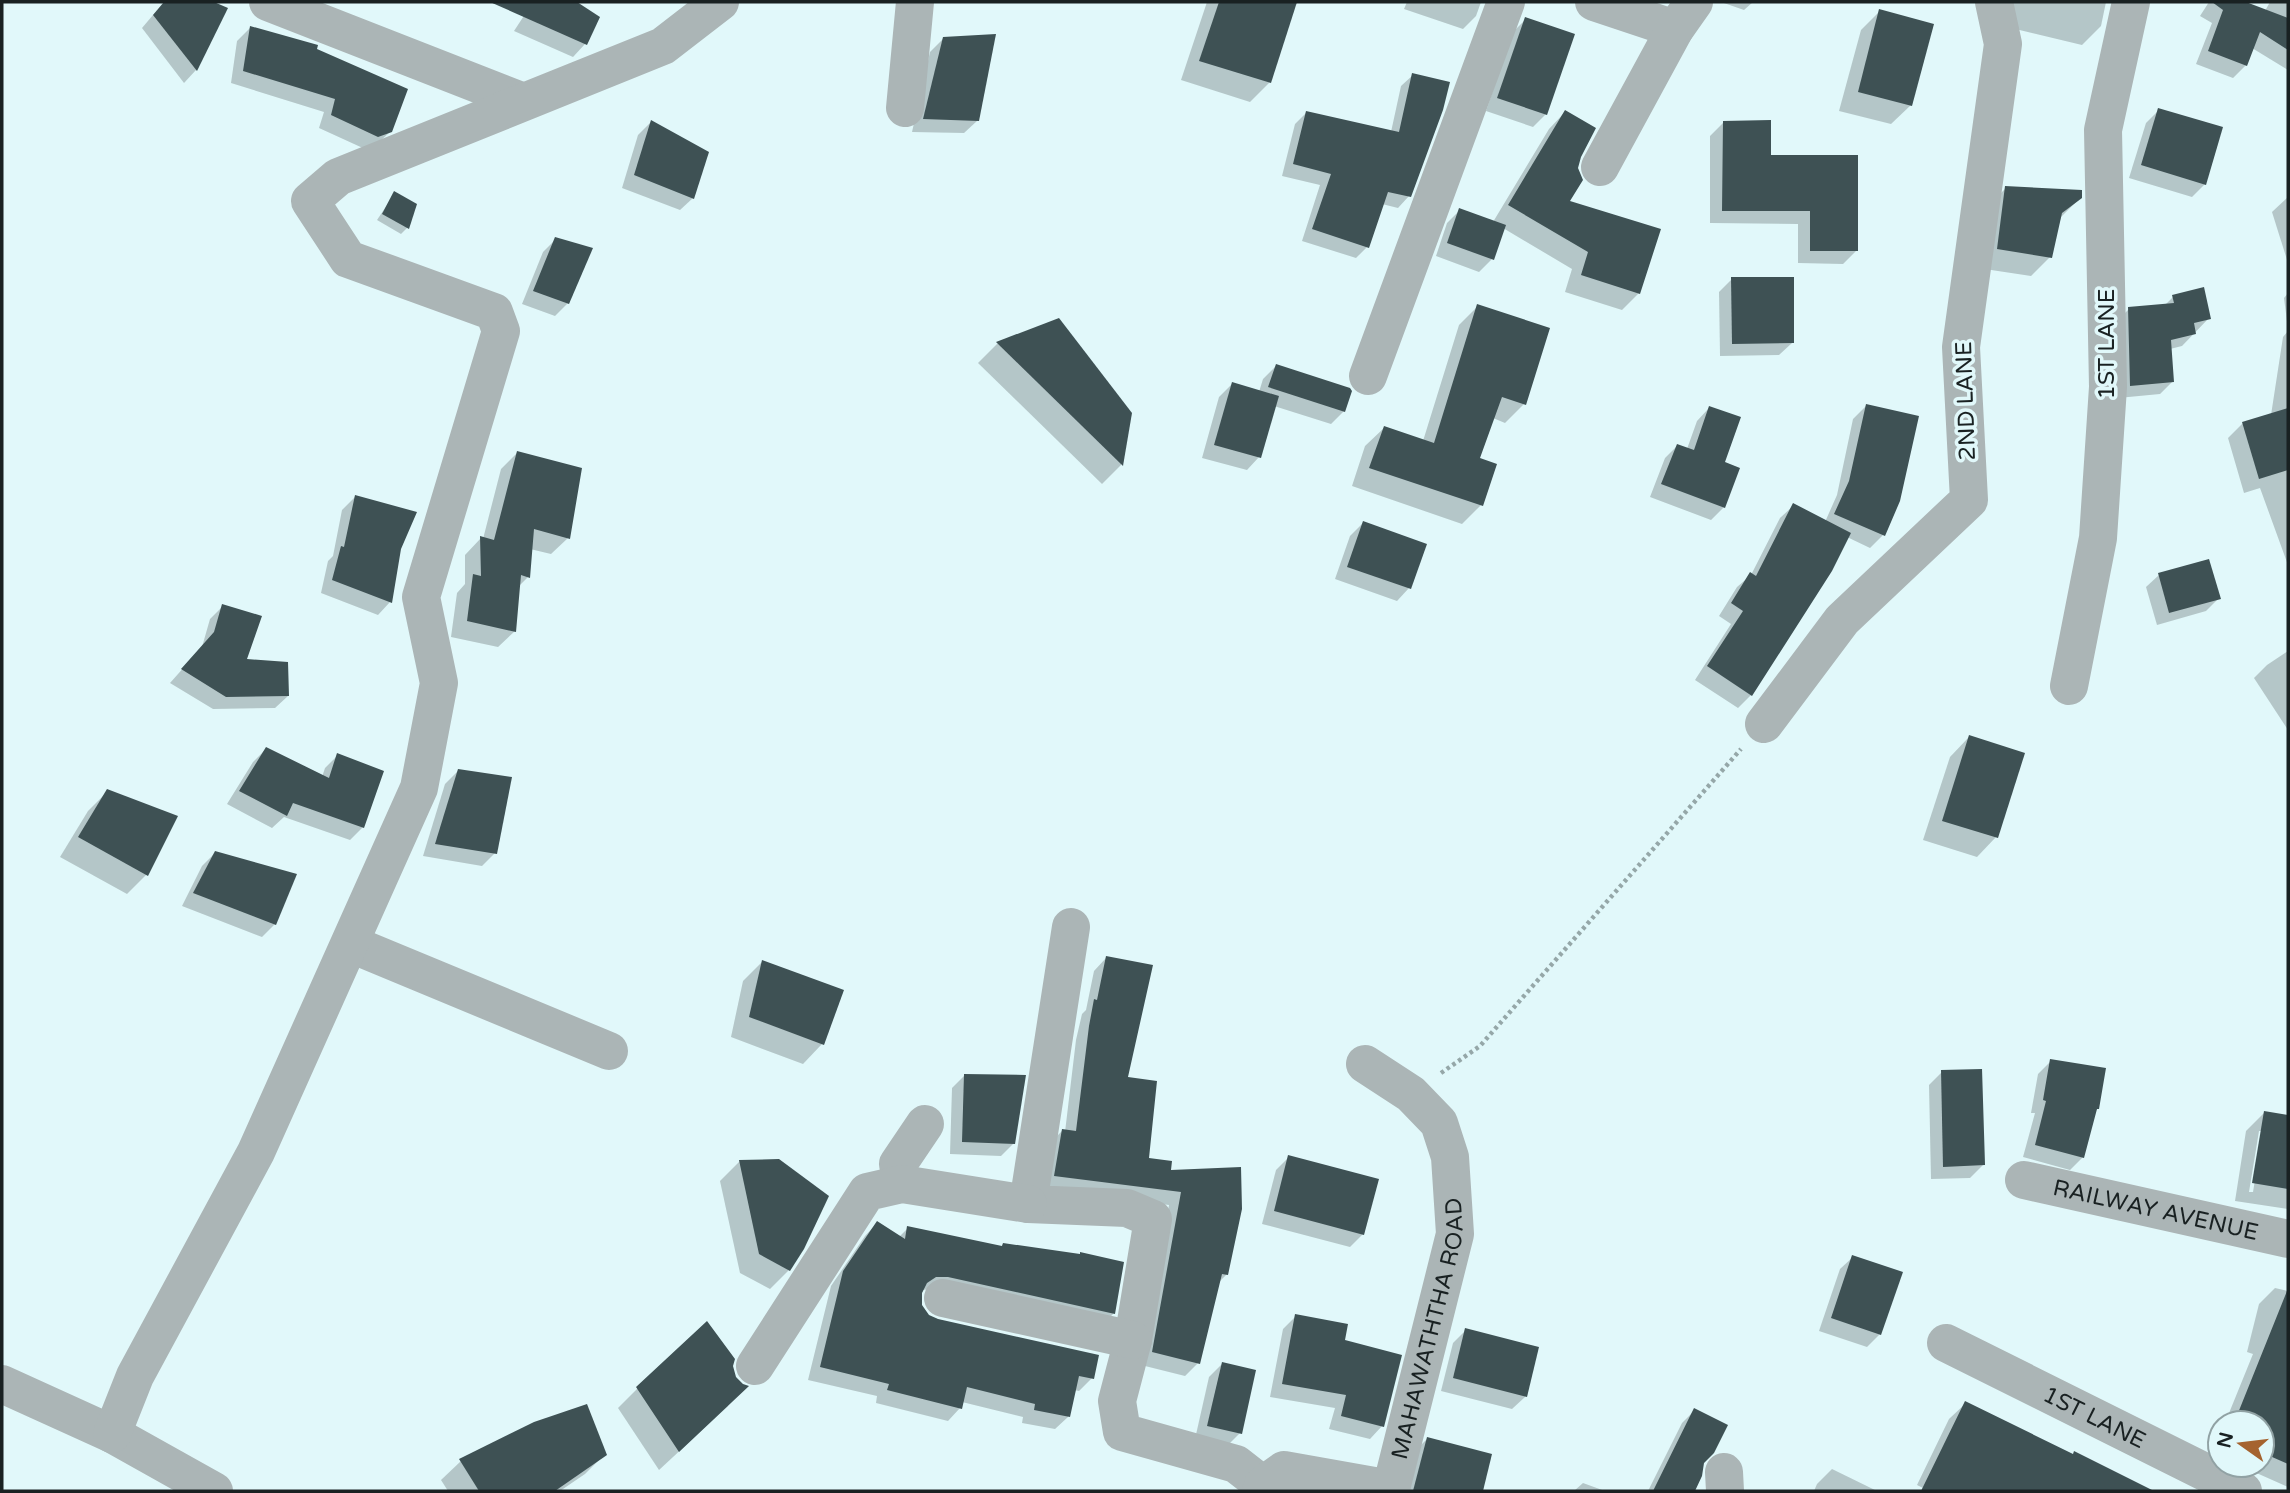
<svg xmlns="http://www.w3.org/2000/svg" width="2290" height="1493" viewBox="0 0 2290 1493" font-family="'Varela Round',sans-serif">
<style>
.shadow{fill:#0003;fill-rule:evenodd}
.building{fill:#3e5154}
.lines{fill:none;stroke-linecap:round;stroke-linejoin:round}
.path{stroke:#95a7a8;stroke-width:4.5;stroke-dasharray:3.5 3.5;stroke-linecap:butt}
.minor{stroke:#abb5b6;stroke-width:38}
.labels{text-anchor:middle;stroke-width:7;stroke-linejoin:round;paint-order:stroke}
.street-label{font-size:23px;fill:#192122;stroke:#e1f8fa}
</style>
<rect width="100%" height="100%" fill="#e1f8fa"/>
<g class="shadow">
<polygon points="164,2 210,2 226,9 196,70 184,83 142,28"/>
<polygon points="533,2 574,2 598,18 585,44 573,57 514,31"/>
<polygon points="1207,2 1296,2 1270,82 1250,102 1181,80"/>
<polygon points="1407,2 1481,2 1476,16 1463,29 1404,9"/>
<polygon points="1721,2 1753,2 1744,10"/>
<polygon points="2009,2 2106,2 2101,26 2082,45 2003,26"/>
<polygon points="2209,2 2241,2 2265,11 2270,2 2288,2 2288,70 2252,48 2246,65 2233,78 2196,64 2212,23 2200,16"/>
<polygon points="1880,11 1911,105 1891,124 1839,111 1861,30"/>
<polygon points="1526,19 1546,114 1533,127 1486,111 1513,32"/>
<polygon points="250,28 315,50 391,131 377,144 365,149 319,128 324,112 231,83 237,41"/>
<polygon points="943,39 977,121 964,133 912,132 930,52"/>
<polygon points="1413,75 1409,196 1398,208 1382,204 1367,247 1356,258 1302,241 1320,185 1282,176 1295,124 1307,112 1391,132 1401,86"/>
<polygon points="2159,110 2205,184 2192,197 2129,178 2146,123"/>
<polygon points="1565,112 1579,157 1568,202 1639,293 1622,310 1565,292 1572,269 1503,228 1492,259 1479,272 1436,256 1447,223 1460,210 1493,222 1549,129"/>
<polygon points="651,122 693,198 680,210 622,188 638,135"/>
<polygon points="1723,123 1769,157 1856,251 1843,264 1798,263 1798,224 1710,223 1710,136"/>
<polygon points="2006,188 2081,197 2061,217 2050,257 2031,276 1978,268 1987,207"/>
<polygon points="395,193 415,204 407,228 401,234 377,220"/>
<polygon points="2288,197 2288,263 2272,212"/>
<polygon points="556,239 568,303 555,316 522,304 543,252"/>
<polygon points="1732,279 1792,343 1779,355 1720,356 1719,292"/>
<polygon points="2288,293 2288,329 2284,298"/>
<polygon points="2173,297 2209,318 2182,346 2170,349 2173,381 2160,394 2118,398 2116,322 2129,309 2164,306"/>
<polygon points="1478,306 1524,404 1505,423 1493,418 1477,459 1495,465 1481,505 1462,524 1352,486 1365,446 1384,428 1423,441 1459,325"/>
<polygon points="1058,320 1130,414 1121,465 1102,484 978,363 997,344"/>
<polygon points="2288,331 2288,565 2260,488 2244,493 2228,438 2243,423 2271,415 2283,337"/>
<polygon points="1276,366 1344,411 1331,424 1274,406 1259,457 1247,470 1202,458 1219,397 1232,384 1259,392 1263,379"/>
<polygon points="1866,406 1883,535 1870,548 1847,537 1751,695 1738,708 1695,680 1731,624 1719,616 1737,587 1751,575 1780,518 1793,506 1825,522 1837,495 1853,419"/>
<polygon points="1709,408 1723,463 1724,507 1711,520 1650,497 1665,458 1677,446 1687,449 1697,421"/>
<polygon points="517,453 568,538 551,554 530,549 528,577 518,587 515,631 498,647 451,637 457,593 465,584 465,555 481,538 483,539 501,469"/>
<polygon points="355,497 399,549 390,602 378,615 321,593 328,561 333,556 342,510"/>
<polygon points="1363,523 1409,588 1397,601 1335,579 1350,536"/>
<polygon points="2159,575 2219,598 2206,611 2157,625 2146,587"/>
<polygon points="223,606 244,661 288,696 275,708 213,709 170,683 202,647 210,619"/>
<polygon points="2288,651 2288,730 2254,678 2267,665"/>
<polygon points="1969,737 1996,837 1977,857 1923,840 1950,757"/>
<polygon points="266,749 322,777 325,768 338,755 363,827 350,840 284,817 272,828 227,804 253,762"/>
<polygon points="458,771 495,853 482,866 423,856 445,784"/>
<polygon points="108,791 146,875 127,894 60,857 88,811"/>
<polygon points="215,853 275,924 262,937 182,906 202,866"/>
<polygon points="1106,958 1126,1079 1147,1160 1169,1172 1239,1169 1227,1274 1218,1283 1198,1363 1185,1376 1141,1365 1169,1205 1043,1189 1049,1144 1062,1131 1065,1132 1076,1040 1082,1014 1086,1010 1094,971"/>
<polygon points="762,962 822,1044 803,1064 731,1037 743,981"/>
<polygon points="2051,1061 2098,1108 2095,1111 2083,1157 2070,1170 2023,1157 2035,1113 2031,1113 2038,1074"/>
<polygon points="1942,1072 1983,1165 1970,1178 1931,1179 1929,1085"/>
<polygon points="965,1075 1014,1143 1001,1156 950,1154 952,1088"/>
<path d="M2264,1113L2288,1117V1209L2235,1201L2246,1131ZM2259,1131H2263L2253,1192H2249Z"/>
<polygon points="1289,1157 1363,1234 1350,1247 1262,1224 1276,1170"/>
<polygon points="740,1161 789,1270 770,1289 740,1273 720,1181"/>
<polygon points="877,1223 899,1237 908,1228 1001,1247 1003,1244 1114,1313 1101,1326 934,1289 922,1290 921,1306 927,1315 1092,1378 1079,1391 1074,1390 1068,1417 1055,1429 1022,1423 1023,1417 962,1402 960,1408 948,1421 876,1403 877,1396 808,1380 831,1286 865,1236"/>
<polygon points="1853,1257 1880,1334 1867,1347 1819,1331 1840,1269"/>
<polygon points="2275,1288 2288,1291 2288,1487 2252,1471 2239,1485 2206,1472 2220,1436 2220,1465 2262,1465 2262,1423 2225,1423 2253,1354 2247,1352 2259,1304"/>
<polygon points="1296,1316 1382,1426 1370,1439 1329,1429 1335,1408 1270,1397 1283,1329"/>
<polygon points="1466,1330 1537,1348 1525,1397 1512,1409 1441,1391 1453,1343"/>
<polygon points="1222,1364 1240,1433 1227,1446 1195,1439 1209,1377"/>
<polygon points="731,1366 734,1377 728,1406 659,1470 618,1408 638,1388"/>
<polygon points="1966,1403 2072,1456 2075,1453 2150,1491 1929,1491 1917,1485 1949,1419"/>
<polygon points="1695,1410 1703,1462 1701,1476 1693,1491 1648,1491 1682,1423"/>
<polygon points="1427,1439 1490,1455 1481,1491 1404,1491 1414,1452"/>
<polygon points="605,1454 585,1474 560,1491 448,1491 441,1480 461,1461"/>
<polygon points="1832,1469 1877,1491 1814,1491 1817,1484"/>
<polygon points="1583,1483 1605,1491 1574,1491"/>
</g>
<g class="building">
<polygon points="164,2 214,2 228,8 197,71 153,15"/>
<polygon points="490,2 577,2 600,17 587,45"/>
<polygon points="1219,2 1297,2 1271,83 1199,61"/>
<polygon points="2212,2 2246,2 2288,18 2288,50 2260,32 2247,66 2208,51 2223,10"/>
<polygon points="1879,9 1934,24 1912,106 1858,92"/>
<polygon points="1525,17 1575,34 1547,115 1497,98"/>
<polygon points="250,26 318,45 317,49 408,89 392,132 378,137 331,115 335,99 243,71"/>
<polygon points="996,34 979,121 923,119 943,37"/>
<polygon points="1412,73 1450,82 1443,110 1411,197 1388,192 1369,248 1312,229 1331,174 1293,164 1306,111 1399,132"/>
<polygon points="2158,108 2223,127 2206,185 2141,165"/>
<polygon points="1565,110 1596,128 1581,157 1578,168 1583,180 1570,201 1661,229 1640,294 1581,275 1588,252 1508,205"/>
<polygon points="651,120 709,152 694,199 634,175"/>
<polygon points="1771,120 1771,155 1858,155 1858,251 1810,251 1810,211 1722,211 1723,121"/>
<polygon points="2005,186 2082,190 2082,198 2062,213 2052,258 1997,249"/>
<polygon points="394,191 417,204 409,229 382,214"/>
<polygon points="1459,208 1506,225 1494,260 1447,243"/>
<polygon points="555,237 593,248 569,304 533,291"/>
<polygon points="1731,277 1794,277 1794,343 1732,344"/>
<polygon points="2204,287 2211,319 2194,323 2196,334 2171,340 2174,382 2130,386 2128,307 2174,303 2172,295"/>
<polygon points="1477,304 1550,328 1526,405 1502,397 1480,458 1497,464 1483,506 1369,468 1384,426 1434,443"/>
<polygon points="1059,318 1132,413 1123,466 996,342"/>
<polygon points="1276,364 1350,388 1352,391 1345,412 1268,387"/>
<polygon points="1232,382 1279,396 1261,458 1214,445"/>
<polygon points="1866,404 1919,416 1900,501 1885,536 1834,514 1849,481"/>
<polygon points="1709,406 1741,417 1725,462 1740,468 1725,508 1661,484 1677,444 1694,450"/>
<polygon points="2288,408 2288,470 2259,479 2242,422"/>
<polygon points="517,451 582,468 570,539 534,529 530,578 521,575 516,632 467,621 473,574 481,576 480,536 494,540"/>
<polygon points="355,495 417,512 401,549 392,603 332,580 341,546 344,547"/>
<polygon points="1793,503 1851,533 1832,571 1752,696 1707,666 1743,611 1731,603 1750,572 1756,576"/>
<polygon points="1363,521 1427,544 1411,589 1347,567"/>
<polygon points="2209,559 2221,599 2169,613 2158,573"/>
<polygon points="222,604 262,616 247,659 288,662 289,696 226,697 181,669 214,632"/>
<polygon points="1969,735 2025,753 1998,838 1942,821"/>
<polygon points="266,747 329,778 337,753 384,771 364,828 293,803 287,816 239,791"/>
<polygon points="458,769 512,777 497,854 435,844"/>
<polygon points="107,789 178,816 148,876 78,837"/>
<polygon points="215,851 297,874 276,925 193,893"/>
<polygon points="1106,956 1153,965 1128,1077 1157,1081 1149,1158 1172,1161 1171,1170 1241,1167 1242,1209 1228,1275 1222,1274 1200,1364 1152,1352 1181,1192 1054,1176 1062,1129 1076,1131 1089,1026 1094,999 1097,1000"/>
<polygon points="762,960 844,990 824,1045 749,1017"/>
<polygon points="2050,1059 2106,1068 2099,1109 2097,1109 2084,1158 2035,1145 2046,1101 2043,1100"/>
<polygon points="1982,1069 1985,1165 1943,1167 1941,1070"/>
<polygon points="964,1074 1026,1075 1015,1144 962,1142"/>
<polygon points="2264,1111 2288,1115 2288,1189 2252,1183"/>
<polygon points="1288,1155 1379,1179 1364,1235 1274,1211"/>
<polygon points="779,1159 829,1196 804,1249 790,1271 759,1254 739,1160"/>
<polygon points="877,1221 905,1239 907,1226 1002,1246 1003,1243 1080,1254 1080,1252 1124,1262 1115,1314 948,1277 936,1277 927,1283 922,1293 922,1305 929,1315 938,1319 1099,1355 1094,1379 1079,1376 1070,1417 1034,1410 1035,1404 967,1387 962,1409 887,1390 889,1384 820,1367 843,1271"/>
<polygon points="1852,1255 1903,1272 1881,1335 1831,1318"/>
<polygon points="2287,1291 2288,1291 2288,1464 2263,1453 2262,1456 2262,1423 2234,1423"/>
<polygon points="1295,1314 1348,1324 1345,1340 1402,1355 1384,1427 1341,1416 1346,1395 1282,1384"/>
<polygon points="707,1321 735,1359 733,1366 736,1377 743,1384 749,1386 679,1452 636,1387"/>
<polygon points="1465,1328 1539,1347 1527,1397 1453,1378"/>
<polygon points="1222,1362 1256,1370 1242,1434 1207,1426"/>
<polygon points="1965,1401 2073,1454 2074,1451 2154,1491 1921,1491"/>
<polygon points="587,1404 607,1455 555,1491 479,1491 459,1459 534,1422"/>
<polygon points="1694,1408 1728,1425 1714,1453 1704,1463 1702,1476 1695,1491 1653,1491"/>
<polygon points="1427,1437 1492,1454 1483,1491 1413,1491"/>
</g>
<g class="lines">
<polyline class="path" points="1441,1073 1480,1046 1741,749"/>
<g class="minor">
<polyline points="268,2 521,101"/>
<polyline points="1594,2 1675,29"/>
<polyline points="905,108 915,2"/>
<polyline points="1600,167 1675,29 1694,2"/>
<polyline points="1368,376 1506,2"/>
<polyline points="2069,686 2098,538 2108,387 2103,130 2131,2"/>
<polyline points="1764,724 1842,620 1969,500 1961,347 2003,44 1994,2"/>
<polyline points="1071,927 1028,1204 1127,1208 1153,1219 1133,1340 1117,1401 1122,1432 1236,1464 1263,1485"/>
<polyline points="351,944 609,1051"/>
<path id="s1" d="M2024,1180L2288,1239"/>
<polyline points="902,1184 898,1164 925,1124"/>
<polyline points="943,1298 1133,1340"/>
<path id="s2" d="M1946,1343L2243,1491"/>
<polyline points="755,1366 867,1192 902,1184 1028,1204"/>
<polyline points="2,1384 112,1434 214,1491"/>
<polyline points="112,1434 135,1376 256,1152 419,788 439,683 421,597 501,331 494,312 348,259 310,201 338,177 663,46 720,2"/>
<polyline points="1724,1472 1725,1491"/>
<path id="s3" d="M1261,1491L1263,1485L1284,1470L1391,1489L1455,1234L1450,1157L1439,1123L1411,1094L1365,1064"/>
</g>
</g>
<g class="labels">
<g class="street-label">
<text transform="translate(2106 344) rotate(-90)" y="8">1ST LANE</text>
<text transform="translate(1965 401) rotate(-92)" y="8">2ND LANE</text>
<text dy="8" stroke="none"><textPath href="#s1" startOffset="135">RAILWAY AVENUE</textPath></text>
<text dy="8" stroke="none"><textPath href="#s3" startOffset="306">MAHAWATHTHA ROAD</textPath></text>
<text dy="8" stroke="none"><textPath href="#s2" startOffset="166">1ST LANE</textPath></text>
</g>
</g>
<rect width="2290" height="1493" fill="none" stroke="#192122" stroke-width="7"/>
<g transform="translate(2241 1444) rotate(284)"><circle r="33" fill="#e1f8fa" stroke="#91a2a4" stroke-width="2"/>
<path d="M0-5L12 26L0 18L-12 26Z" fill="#a5632f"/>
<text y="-10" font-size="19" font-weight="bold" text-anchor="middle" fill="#192122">N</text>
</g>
</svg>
